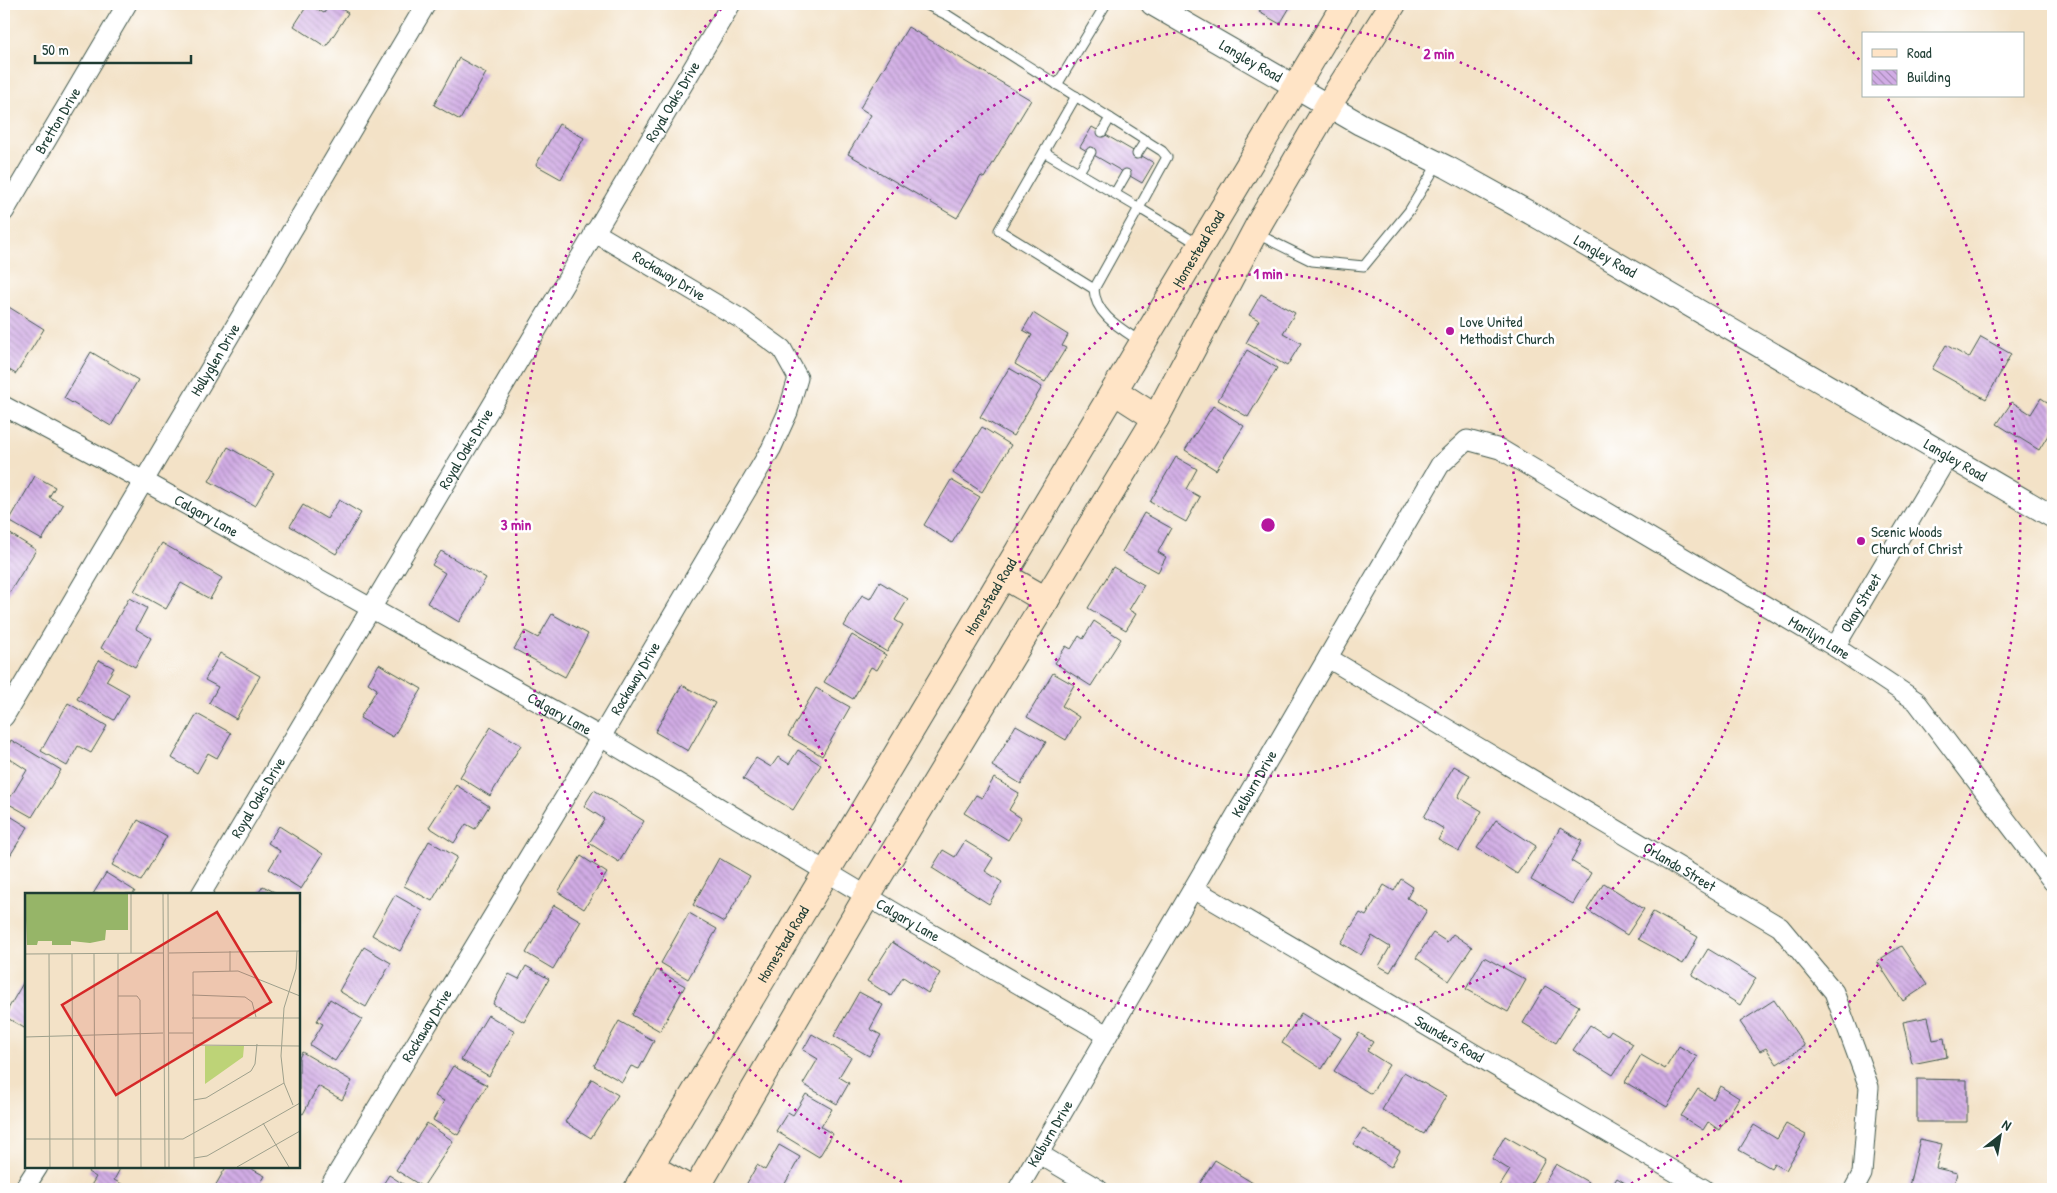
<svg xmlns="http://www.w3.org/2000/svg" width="2057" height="1193" viewBox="0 0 2057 1193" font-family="'Patrick Hand',sans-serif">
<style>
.building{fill:url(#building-back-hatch)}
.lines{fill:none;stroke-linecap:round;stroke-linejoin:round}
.service-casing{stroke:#3f564a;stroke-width:11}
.minor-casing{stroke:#3f564a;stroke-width:21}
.tertiary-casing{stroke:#3f564a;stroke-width:24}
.secondary-casing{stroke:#3f564a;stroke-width:28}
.service{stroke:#fff;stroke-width:9}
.minor{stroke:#fff;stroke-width:19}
.tertiary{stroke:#fff;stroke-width:22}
.secondary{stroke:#ffe4c6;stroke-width:26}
.ring{fill:none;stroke:#b5179e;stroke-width:2.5;stroke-dasharray:2.5 5}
.poi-dot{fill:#b5179e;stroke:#fff;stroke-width:2}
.labels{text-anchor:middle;stroke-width:5;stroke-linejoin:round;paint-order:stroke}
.street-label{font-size:15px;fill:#1f3d34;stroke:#fff}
.poi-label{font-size:15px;fill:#1f3d34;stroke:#fff;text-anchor:start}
.inset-road{fill:none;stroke:#9ea08c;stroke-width:1}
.view{fill:#d62828;fill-opacity:0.15;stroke:#d62828;stroke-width:2.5}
.inset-edge{fill:none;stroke:#1f3d34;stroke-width:2.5}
.centre{fill:#b5179e;stroke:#fff;stroke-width:2.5}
.ring-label{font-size:15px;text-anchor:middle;font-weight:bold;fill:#b5179e;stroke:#fff;stroke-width:5;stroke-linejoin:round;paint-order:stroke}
</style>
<defs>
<pattern id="building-back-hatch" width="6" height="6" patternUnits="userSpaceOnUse" patternTransform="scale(1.25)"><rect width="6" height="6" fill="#d1ace5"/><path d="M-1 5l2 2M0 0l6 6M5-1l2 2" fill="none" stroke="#a98dba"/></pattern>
</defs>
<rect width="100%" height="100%" fill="#fff"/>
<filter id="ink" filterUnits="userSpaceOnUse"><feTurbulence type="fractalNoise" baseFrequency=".02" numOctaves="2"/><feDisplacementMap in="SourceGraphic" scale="10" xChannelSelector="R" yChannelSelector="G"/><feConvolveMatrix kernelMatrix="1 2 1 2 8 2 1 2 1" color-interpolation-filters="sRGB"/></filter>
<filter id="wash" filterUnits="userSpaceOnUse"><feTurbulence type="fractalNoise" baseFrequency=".0096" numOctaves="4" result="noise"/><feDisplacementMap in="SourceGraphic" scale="20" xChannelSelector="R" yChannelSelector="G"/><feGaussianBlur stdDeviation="1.12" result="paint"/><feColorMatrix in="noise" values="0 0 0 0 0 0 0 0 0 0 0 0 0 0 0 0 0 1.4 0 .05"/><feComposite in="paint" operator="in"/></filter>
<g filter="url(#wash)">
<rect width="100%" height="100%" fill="#f3e2c7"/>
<g id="blocks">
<g class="building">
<polygon points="308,4 324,13 330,4 334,4 348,13 326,47 294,26"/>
<polygon points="1264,4 1292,4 1280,24 1259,12"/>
<polygon points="908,27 1031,100 984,178 981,176 957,218 848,154 871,115 860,108"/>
<polygon points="459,58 486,73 460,120 434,105"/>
<polygon points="559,124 584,138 561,179 536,165"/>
<polygon points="1092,127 1154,163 1142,183 1080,147"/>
<polygon points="1261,294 1295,313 1283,333 1301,343 1287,366 1246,343 1259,320 1249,315"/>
<polygon points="4,304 44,329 16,374 4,367"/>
<polygon points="1033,313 1068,335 1062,346 1066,348 1045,382 1015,364 1032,335 1023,330"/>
<polygon points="1981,337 2011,354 1986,399 1932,369 1946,345 1969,358"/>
<polygon points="1247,350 1277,368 1248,417 1218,400"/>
<polygon points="91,352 138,380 111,426 64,398"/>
<polygon points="1009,368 1042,387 1013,436 980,417"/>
<polygon points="2041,398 2053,406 2053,427 2039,450 1997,424 2012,402 2031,414"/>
<polygon points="1213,406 1244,426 1216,470 1185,450"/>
<polygon points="982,427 1011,445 982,492 953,473"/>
<polygon points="228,447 274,473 255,506 209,481"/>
<polygon points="1176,457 1197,469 1186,489 1200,497 1186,522 1150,502"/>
<polygon points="35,476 55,487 49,497 63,505 42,540 9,521"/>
<polygon points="951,480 980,497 952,543 924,525"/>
<polygon points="339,500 361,513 336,554 290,526 303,505 327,519"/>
<polygon points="1144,513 1171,528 1158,552 1166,557 1158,572 1122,552"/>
<polygon points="4,530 36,550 8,595 4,592"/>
<polygon points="162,543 222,578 210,599 181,583 166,609 134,591"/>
<polygon points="441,551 486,578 459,622 427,603 445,573 432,565"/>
<polygon points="1113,567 1144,585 1129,610 1136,614 1126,630 1088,608"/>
<polygon points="880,582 908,599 895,620 903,625 887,652 844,626 862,595 870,599"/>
<polygon points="129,598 147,608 136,629 151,638 135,667 101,648"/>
<polygon points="552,614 588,634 565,677 514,649 525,631 538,638"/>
<polygon points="1094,621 1121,639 1091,686 1055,663 1066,646 1071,649 1079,636 1083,639"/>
<polygon points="852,635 886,655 877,670 871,667 853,699 824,682"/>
<polygon points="220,653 260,676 236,719 209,703 218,687 205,680"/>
<polygon points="99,660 114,668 106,681 129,694 114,720 77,699"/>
<polygon points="379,664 422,689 393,737 360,718 377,689 368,683"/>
<polygon points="1053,673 1074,685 1062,706 1079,717 1066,740 1027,717"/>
<polygon points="682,685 715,703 688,751 655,732"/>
<polygon points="816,688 850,707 822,756 788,736"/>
<polygon points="68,703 107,726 91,753 78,746 67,766 41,751"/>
<polygon points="197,714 231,733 217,758 208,753 197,773 172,758"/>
<polygon points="1016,725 1046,742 1021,784 992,766"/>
<polygon points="491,727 521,745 490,796 460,777"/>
<polygon points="11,740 61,770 32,817 7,803 27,770 4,755"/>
<polygon points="798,750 821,765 793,810 743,779 756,758 771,767 778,757 789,764"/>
<polygon points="1454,766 1470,775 1458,797 1482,811 1459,851 1438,840 1444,829 1424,817"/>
<polygon points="994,778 1019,793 1009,810 1021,818 1008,840 964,813 976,795 982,798"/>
<polygon points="456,785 489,806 475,829 466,824 454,843 429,827"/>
<polygon points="594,790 644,821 619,862 589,843 604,819 584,806"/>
<polygon points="7,814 28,827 4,865 4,820"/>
<polygon points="138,820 167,836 141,881 112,865"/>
<polygon points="1496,820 1536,846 1517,874 1477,848"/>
<polygon points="279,826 323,854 301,889 269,869 280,851 268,843"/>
<polygon points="1560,828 1582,841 1571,861 1591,873 1573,904 1531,880"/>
<polygon points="429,841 457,857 432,901 404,886"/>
<polygon points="965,841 993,858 985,871 1002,882 989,904 932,868 943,850 955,857"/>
<polygon points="581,856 607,873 584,909 558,892"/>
<polygon points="719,858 750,876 724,922 693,905"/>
<polygon points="106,873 135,891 133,894 93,894"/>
<polygon points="1401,879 1413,887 1407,898 1427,910 1390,972 1379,966 1390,947 1372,936 1361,955 1341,943 1360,913 1366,916 1384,885 1394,891"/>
<polygon points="1604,883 1644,909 1627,935 1587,910"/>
<polygon points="263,886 278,894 258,894"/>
<polygon points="395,895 423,911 400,951 372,935"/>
<polygon points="554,905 581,921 553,969 526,953"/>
<polygon points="1653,912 1698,937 1683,964 1638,939"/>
<polygon points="689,913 717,929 688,979 661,963"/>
<polygon points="1433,933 1447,942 1453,934 1472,947 1449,981 1416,958"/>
<polygon points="892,942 940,973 928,993 903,977 891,996 867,981"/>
<polygon points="1901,946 1927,985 1903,1001 1877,961"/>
<polygon points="364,947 391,963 366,1007 339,991"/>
<polygon points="1708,949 1756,978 1740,1005 1692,975"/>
<polygon points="1484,957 1526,980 1508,1012 1466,989"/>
<polygon points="526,966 549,979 524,1022 493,1004 509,974 519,979"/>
<polygon points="657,970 685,986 660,1031 632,1015"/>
<polygon points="26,978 26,1029 4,1016"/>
<polygon points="1545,986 1579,1006 1556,1043 1523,1023"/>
<polygon points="859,992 883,1005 870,1029 881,1035 869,1056 834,1036"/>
<polygon points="330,999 362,1019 335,1061 310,1045 323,1024 317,1021"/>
<polygon points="1774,1000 1805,1046 1777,1064 1766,1048 1760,1051 1740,1022"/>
<polygon points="1301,1013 1341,1038 1322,1069 1282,1043"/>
<polygon points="488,1015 515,1031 489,1076 461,1060"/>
<polygon points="1928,1017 1933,1040 1944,1038 1947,1057 1912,1064 1903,1022"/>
<polygon points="619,1021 654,1041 639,1069 631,1066 622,1082 594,1066"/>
<polygon points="1590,1025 1607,1036 1611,1030 1633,1044 1613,1075 1573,1050"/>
<polygon points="1359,1033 1373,1042 1367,1051 1389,1065 1371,1094 1334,1071"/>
<polygon points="812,1034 851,1057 839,1077 849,1083 837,1104 803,1084 818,1059 803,1050"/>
<polygon points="1679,1046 1697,1057 1667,1107 1625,1082 1641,1055 1665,1069"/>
<polygon points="302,1052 352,1081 342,1100 318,1086 303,1114 299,1112 299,1058"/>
<polygon points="453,1066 487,1085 458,1135 433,1120 444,1101 435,1096"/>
<polygon points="1404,1072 1446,1096 1424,1134 1382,1110"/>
<polygon points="592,1079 618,1095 591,1138 565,1122"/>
<polygon points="1917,1079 1967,1080 1967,1122 1917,1122"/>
<polygon points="1720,1086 1739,1098 1719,1130 1708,1122 1703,1130 1681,1116 1698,1089 1713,1099"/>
<polygon points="806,1094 832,1109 821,1127 833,1134 819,1157 776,1131 788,1112 793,1115"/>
<polygon points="427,1123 453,1141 423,1187 396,1170"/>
<polygon points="1786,1124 1806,1135 1786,1170 1774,1163 1771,1168 1739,1150 1754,1125 1777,1139"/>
<polygon points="1363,1129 1400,1151 1391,1167 1353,1144"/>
<polygon points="1505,1136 1545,1159 1528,1189 1498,1189 1510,1170 1492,1159"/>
<polygon points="1920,1139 1942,1144 1936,1168 1957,1173 1953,1189 1922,1189 1909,1186"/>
<polygon points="779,1145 800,1157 782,1189 754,1189 746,1185 757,1165 765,1170"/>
<polygon points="1215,1160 1253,1183 1249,1189 1197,1188"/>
<polygon points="1556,1164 1590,1183 1586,1189 1541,1189"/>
<polygon points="91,1167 121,1167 114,1180 131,1189 89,1189 96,1177 88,1172"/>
<polygon points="226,1167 248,1167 265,1176 257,1189 216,1189 214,1188"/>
<polygon points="389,1175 411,1189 380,1189"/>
<polygon points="1617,1178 1633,1188 1632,1189 1610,1189"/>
</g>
</g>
</g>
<g filter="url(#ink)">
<use href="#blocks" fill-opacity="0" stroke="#3f564a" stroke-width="1"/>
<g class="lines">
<g class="service-casing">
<g id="service">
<polyline points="925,4 949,16 1162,151 1167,157 1139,208 1200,245"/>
<polyline points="1057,85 1106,4"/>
<polyline points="1076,96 999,230 1094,289"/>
<polyline points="1102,132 1110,118"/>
<path d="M1044,152L1139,208L1094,289C1095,315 1122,329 1141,342"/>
<polyline points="1137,154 1146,140"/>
<polyline points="1079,172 1091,152"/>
<polyline points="1115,193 1126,174"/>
<polyline points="1257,234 1312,261 1364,266 1409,211 1438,163"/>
</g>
</g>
<g class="minor-casing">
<g id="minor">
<path id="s1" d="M4,212L127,4"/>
<path id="s2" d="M4,406L144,481L601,737L897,914L1107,1035"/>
<path id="s3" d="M1835,647L1948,456"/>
<path id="s4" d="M1328,658L1780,927L1834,992L1869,1087L1862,1174L1854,1189"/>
<path id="s5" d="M4,717L426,4"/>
<path id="s6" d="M1194,889L1704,1189"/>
<path id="s7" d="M201,894L731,4"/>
<polyline points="1039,1154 1098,1189"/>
<polyline points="24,1189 38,1167"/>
<path id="s8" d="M328,1189L585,764L771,449L788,412L798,378L782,349L741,319L594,232"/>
<path id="s9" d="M1018,1189L1440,465L1467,440L1500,449L1835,647L1916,701L2053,882"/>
</g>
</g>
<g class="tertiary-casing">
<g id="tertiary">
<path id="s10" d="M1152,4L1360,124L1447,167L1541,219L2053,517"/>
</g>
</g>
<g class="secondary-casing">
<g id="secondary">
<polyline points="1114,391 1156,418"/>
<polyline points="1004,576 1046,600"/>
<polyline points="651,1167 690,1189"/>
<path id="s11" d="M637,1189L1345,4"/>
<polyline points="696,1189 867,896 1156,418 1260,222 1328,106 1393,4"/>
</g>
</g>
<use href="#service" class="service"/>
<use href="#minor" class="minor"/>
<use href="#tertiary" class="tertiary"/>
<use href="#secondary" class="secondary"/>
</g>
</g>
<g class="ring">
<circle cx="1268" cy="525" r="251"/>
<circle cx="1268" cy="525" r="501"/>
<path d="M915 1189A752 752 0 0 1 723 7M1813 7A752 752 0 0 1 1861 62M1888 99A752 752 0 0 1 1621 1189"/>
</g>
<g class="poi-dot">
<circle cx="1450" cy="331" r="5"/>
<circle cx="1861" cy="541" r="5"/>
</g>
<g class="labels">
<g class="street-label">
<text dy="5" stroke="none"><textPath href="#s10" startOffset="114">Langley Road</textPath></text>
<text dy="5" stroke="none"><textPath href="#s7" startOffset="922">Royal Oaks Drive</textPath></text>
<text dy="5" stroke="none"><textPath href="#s1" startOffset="106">Bretton Drive</textPath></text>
<text dy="5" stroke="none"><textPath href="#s11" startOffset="1095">Homestead Road</textPath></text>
<text dy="5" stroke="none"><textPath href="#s10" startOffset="519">Langley Road</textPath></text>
<text transform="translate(669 276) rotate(31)" y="5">Rockaway Drive</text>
<text dy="5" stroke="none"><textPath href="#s5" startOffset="415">Hollyglen Drive</textPath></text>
<text dy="5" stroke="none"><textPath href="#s7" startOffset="518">Royal Oaks Drive</textPath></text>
<text dy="5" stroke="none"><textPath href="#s10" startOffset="924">Langley Road</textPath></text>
<text dy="5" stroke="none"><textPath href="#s2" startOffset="230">Calgary Lane</textPath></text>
<text dy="5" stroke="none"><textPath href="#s11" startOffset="690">Homestead Road</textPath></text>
<text dy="5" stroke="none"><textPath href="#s3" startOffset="51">Okay Street</textPath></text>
<text dy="5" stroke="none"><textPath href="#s9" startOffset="1280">Marilyn Lane</textPath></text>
<text dy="5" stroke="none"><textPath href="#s8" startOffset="596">Rockaway Drive</textPath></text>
<text dy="5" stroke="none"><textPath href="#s2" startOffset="635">Calgary Lane</textPath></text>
<text dy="5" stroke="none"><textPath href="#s9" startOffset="469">Kelburn Drive</textPath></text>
<text dy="5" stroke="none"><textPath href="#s7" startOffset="112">Royal Oaks Drive</textPath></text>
<text dy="5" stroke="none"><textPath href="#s4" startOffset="409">Orlando Street</textPath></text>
<text dy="5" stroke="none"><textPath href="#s2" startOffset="1040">Calgary Lane</textPath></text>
<text dy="5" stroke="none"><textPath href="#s11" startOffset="285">Homestead Road</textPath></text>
<text dy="5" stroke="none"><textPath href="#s8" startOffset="191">Rockaway Drive</textPath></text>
<text dy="5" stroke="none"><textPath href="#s6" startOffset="296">Saunders Road</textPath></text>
<text dy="5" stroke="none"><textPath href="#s9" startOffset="64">Kelburn Drive</textPath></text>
</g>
<g class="poi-label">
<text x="1460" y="327">Love United<tspan x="1460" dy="17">Methodist Church</tspan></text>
<text x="1871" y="537">Scenic Woods<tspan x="1871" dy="17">Church of Christ</tspan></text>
</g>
</g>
<g transform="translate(25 893)">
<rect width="275" height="275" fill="#f3e2c7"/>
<path d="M0,1H103V37H81L80,47L65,50L46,48V52H27V48H13L12,52H2Z" fill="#96b568"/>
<path d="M180,153H219L218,164L180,191Z" fill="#bdd377"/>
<path class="inset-road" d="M106,1V60M138,1L140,274M143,1L144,274M205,58V78M69,60L70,274M144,60L275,58M0,61L138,60M24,61L25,274M47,61L48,274M93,61V274M0,95V267M167,102L220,104L227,109L231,124M93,103H112L115,107L116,274M167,125H275M144,140H168M0,144L138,140M168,152L275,153M168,207L181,205L226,178L230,171L232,151M268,212L259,190L256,163L259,115L271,76L272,58M238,230L264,274M0,246H158L259,190M169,265L182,263L275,210M169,274L168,79L213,78L275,103M212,274L275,238"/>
<path class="view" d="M192,19L246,109L91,202L37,112Z"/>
<rect width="275" height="275" class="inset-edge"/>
</g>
<circle cx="1268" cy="525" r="8" class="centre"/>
<g class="ring-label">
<text x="1439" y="59">2 min</text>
<text x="1268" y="279">1 min</text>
<text x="516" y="530">3 min</text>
</g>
<rect width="2057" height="1193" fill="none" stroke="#fff" stroke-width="20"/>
<rect x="1862" y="32" width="162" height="65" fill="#ffffff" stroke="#a5b1ae"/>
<rect x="1872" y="49" width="25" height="8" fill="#ffe4c6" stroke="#a5b1ae"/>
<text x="1907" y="58" font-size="15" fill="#1f3d34">Road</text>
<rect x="1872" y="70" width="25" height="15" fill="url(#building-back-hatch)" stroke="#a5b1ae"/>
<text x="1907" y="82" font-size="15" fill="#1f3d34">Building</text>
<g transform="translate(2000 1136) rotate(31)" stroke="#ffffff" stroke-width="4" paint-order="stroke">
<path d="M0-4L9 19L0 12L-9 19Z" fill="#1f3d34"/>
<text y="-8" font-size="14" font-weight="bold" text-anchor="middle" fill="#1f3d34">N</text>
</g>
<path d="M35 55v8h156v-8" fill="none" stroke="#1f3d34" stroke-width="2.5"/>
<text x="42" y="55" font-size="15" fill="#1f3d34" stroke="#ffffff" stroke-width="4" paint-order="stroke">50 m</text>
</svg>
